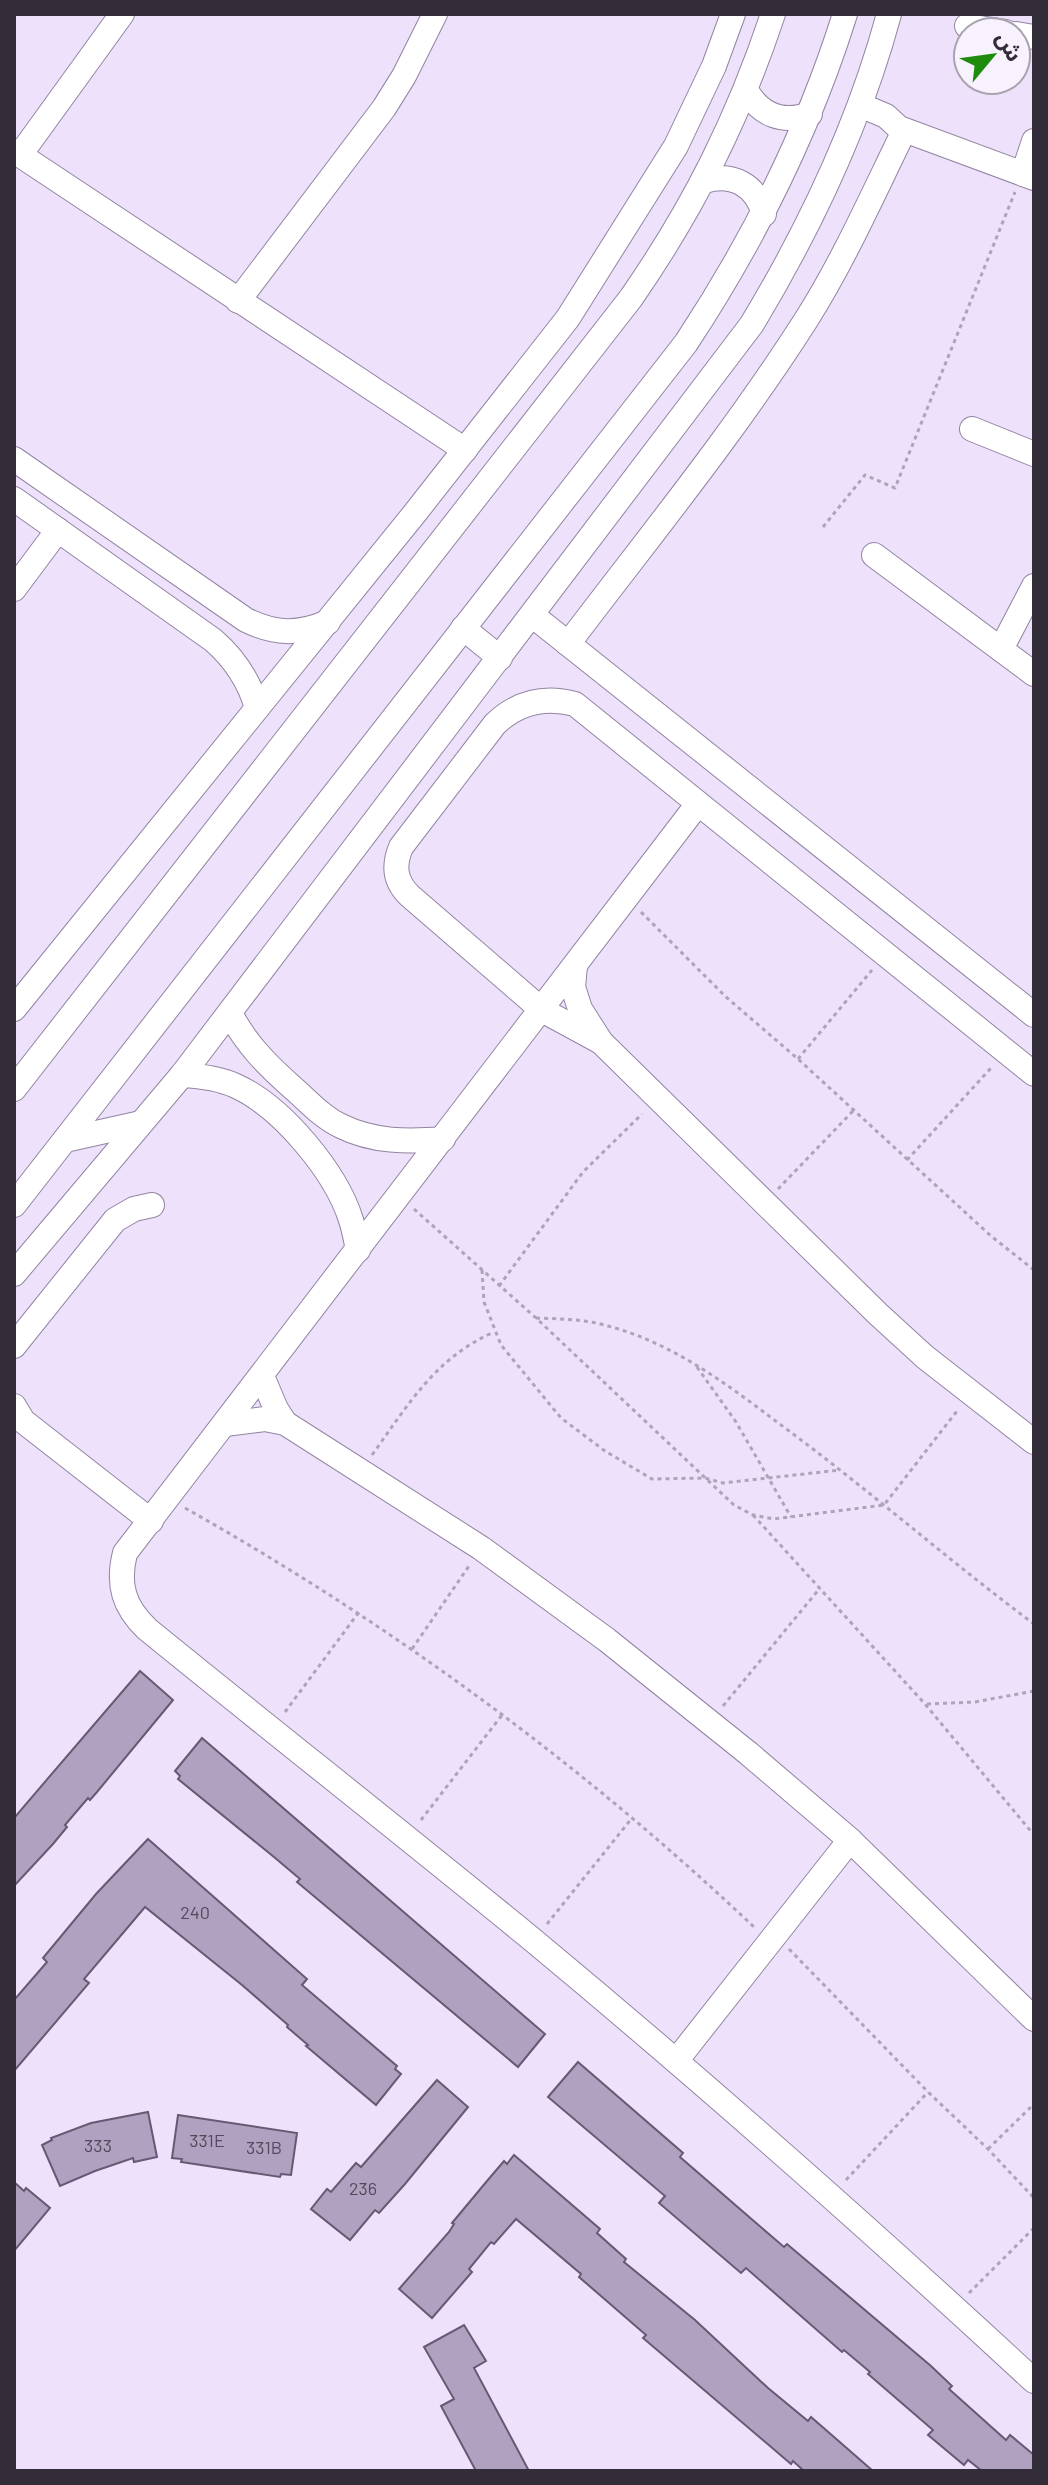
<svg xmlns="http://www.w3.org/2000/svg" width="1048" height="2485" viewBox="0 0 1048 2485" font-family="Barlow,'Noto Sans Arabic',sans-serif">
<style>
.building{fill:#b1a1c0;stroke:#675974;stroke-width:2}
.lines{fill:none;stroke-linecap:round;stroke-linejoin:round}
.minor-casing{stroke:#9384a2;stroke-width:26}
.path{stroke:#aea4b9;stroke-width:3;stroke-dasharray:4 4;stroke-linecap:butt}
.minor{stroke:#fff;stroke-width:24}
.labels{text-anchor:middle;stroke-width:6;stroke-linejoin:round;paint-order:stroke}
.number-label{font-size:18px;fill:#524a5c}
</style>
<rect width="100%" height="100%" fill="#eee1fb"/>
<g class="building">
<polygon points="140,1671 173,1700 97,1792 90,1800 88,1798 65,1825 67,1827 53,1844 14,1886 14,1818"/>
<polygon points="202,1738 545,2034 518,2067 297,1882 300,1879 274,1857 178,1779 180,1776 175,1771"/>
<polygon points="148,1839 307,1979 302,1985 397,2066 395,2069 401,2074 376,2105 306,2046 308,2045 287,2027 288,2025 242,1985 145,1907 84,1979 89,1983 14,2071 14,2000 47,1962 43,1958 96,1894"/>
<polygon points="578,2062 683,2153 680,2157 748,2216 784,2247 787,2244 931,2366 952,2386 949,2389 1006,2440 1010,2435 1034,2455 1034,2471 982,2471 968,2460 964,2465 928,2435 933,2430 868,2374 870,2372 844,2350 842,2352 746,2268 741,2273 659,2203 665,2196 548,2097"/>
<polygon points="437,2080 468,2107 405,2184 379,2213 375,2210 350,2240 311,2209 327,2189 331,2192 356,2163 361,2167"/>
<polygon points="148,2112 157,2157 134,2162 133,2158 95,2171 60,2186 42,2145 52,2140 51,2138 91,2123"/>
<polygon points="178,2115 297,2133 291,2175 281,2174 280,2177 181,2162 182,2159 172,2158"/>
<polygon points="514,2155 600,2229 597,2233 626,2259 624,2262 695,2320 768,2388 808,2421 811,2417 873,2471 804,2471 793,2461 791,2464 643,2338 646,2335 579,2277 581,2274 516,2219 494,2244 491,2242 469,2269 472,2272 432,2318 399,2289 449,2232 454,2224 452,2223 487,2181 504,2161 507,2164"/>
<polygon points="14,2182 24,2191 26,2188 50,2208 14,2251"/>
<polygon points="464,2325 486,2361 474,2368 529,2471 476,2471 441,2406 454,2399 424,2347"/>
</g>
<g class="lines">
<g class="minor-casing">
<g id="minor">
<polyline points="967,26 1006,32"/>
<polyline points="1016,34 1034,37"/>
<path d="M746,90C760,115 783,124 810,114"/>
<polyline points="860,105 886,116 899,128 1034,178"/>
<polyline points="14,151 465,450"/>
<polyline points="20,155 122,14"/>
<polyline points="1023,174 1034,141"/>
<path d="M704,181C732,172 756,185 764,214"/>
<polyline points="238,301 384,108 404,76 435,14"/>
<polyline points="972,429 1034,454"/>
<path d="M14,459L246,620C275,634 298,635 328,622"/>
<path d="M14,499L213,640C235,659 249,680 257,708"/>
<polyline points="874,555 1034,674"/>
<polyline points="14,589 58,530"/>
<polyline points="532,615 1034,1015"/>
<polyline points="463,628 500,658"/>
<path d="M568,644C649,537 734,433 806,320C844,260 873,194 904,131"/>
<polyline points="1001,649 1034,586"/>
<path d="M697,805L125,1553C117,1585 124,1607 147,1629C276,1734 406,1836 534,1941C705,2083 871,2230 1034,2381"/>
<polyline points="575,966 573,987 580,1009 601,1042 878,1314 925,1357 1034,1442"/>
<polyline points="14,1009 415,513 568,318 676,146 714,66 733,14"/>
<path d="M230,1013C246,1044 267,1065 293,1088C308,1101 323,1118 341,1126C373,1142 408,1142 443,1139"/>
<path d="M601,1042L542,1010L410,896C395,882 393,866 401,847L495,724C518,702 545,696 575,704L1034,1074"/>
<path d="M182,1075C201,1076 219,1078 236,1086C282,1107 336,1172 351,1220C354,1229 356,1240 358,1250"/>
<path d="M14,1089L631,298C694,207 738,119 773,14"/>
<polyline points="65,1140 141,1123"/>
<path d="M14,1205L686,343C754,240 808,132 845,14"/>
<path d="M14,1274L182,1075L752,324C811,226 859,125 889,14"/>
<polyline points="14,1346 115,1220 134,1209 152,1205"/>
<polyline points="262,1376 276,1409 285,1423"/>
<polyline points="14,1406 23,1421 151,1521"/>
<polyline points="225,1424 265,1419 285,1423 481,1548 607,1640 748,1753 850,1840 1034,2019"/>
<polyline points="676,2061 850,1840"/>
</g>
</g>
<g class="path">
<polyline points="823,527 865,475 895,488 1015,192"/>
<polyline points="641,912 726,997 798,1059 991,1236 1034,1270"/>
<polyline points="798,1059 872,970"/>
<polyline points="907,1160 991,1068"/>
<polyline points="778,1189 853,1111"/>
<polyline points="414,1209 536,1318 734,1505 753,1515 774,1519 884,1505 957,1411"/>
<polyline points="482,1270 484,1302 501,1345 561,1418 605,1451 652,1479 705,1478 723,1483 840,1470"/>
<polyline points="499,1286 583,1172 642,1114"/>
<path d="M536,1318C561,1319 585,1319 608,1326C673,1343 728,1385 781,1425C868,1489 948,1560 1034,1624"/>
<polyline points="697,1367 736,1422 791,1517"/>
<path d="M372,1455C408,1405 435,1358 494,1332"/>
<path d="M185,1508C391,1624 583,1765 754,1927"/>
<polyline points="753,1515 925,1704 1034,1835"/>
<polyline points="412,1649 469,1566"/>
<polyline points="927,1704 975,1702 1034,1691"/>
<polyline points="723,1706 820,1588"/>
<polyline points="285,1712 359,1612"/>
<polyline points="421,1820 502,1715"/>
<polyline points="547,1924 632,1818"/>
<polyline points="789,1949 928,2092 988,2149 1034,2198"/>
<polyline points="988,2149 1034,2104"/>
<polyline points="846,2180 928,2092"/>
<polyline points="969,2293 1034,2228"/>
</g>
<use href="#minor" class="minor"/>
</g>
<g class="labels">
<g class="number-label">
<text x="195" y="1919">240</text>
<text x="207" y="2147">331E</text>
<text x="98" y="2152">333</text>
<text x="264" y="2154">331B</text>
<text x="363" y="2195">236</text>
</g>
</g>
<rect width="1048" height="2485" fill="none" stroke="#332d3a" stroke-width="32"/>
<g transform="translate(992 56) rotate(61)"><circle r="38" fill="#f8f2ff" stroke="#a9a3b0" stroke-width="2"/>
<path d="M0-6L14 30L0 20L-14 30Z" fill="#208c0e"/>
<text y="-12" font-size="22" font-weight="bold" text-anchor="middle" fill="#332d3a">ش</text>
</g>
</svg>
